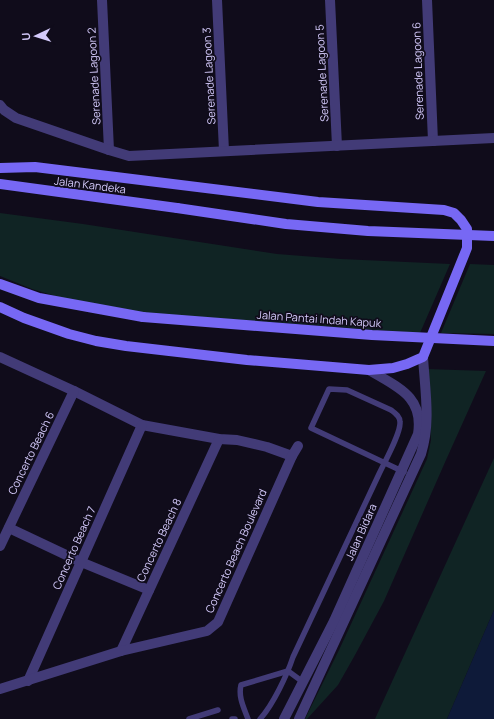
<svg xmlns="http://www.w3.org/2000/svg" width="494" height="719" viewBox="0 0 494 719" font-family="Manrope,sans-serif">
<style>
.green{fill:#102424}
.water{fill:#0e1a39}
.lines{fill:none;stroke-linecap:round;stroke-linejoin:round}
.service{stroke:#423b77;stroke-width:5.5}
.minor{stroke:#423b77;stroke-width:10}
.secondary{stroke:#7768f4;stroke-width:10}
.secondary-bridge{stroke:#7768f4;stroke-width:10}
.labels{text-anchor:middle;stroke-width:3.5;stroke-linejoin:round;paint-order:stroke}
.street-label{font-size:11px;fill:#d4cafb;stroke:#100c1b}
</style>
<rect width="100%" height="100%" fill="#100c1b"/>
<g class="green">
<polygon points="0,213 83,224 277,254 341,259 450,264 420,333 148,313 62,298 32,289 0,276"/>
<polygon points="470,264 494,265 494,334 441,333"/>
<polygon points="426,369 486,371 446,460 384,601 355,655 338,685 307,719 305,719 340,648 427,459 431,440"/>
<polygon points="494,458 494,610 447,719 375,719"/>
</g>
<polygon class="water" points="494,610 494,719 447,719"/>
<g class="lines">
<g class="service">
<polyline points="288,671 303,682"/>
<polyline points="189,719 218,710"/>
<polyline points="232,719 235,719"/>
<path d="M248,719C244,708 238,697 241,685L288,671"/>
<path d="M260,719C273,705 287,675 293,657L379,474C384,463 401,433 400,422C400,416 395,413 391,410L347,390L329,389L311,428L404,472"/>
</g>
<g class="minor">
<polyline points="102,0 109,150"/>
<polyline points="217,0 224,151"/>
<polyline points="330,0 337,146"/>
<polyline points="427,0 433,141"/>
<polyline points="0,105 4,110 16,118 109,150 129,156 494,138"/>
<polyline points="0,357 74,391 142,425 219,439 237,440 267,447 292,456"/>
<polyline points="9,528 81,562 149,590"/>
<polyline points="0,546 74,391"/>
<polyline points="121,651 219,439"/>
<polyline points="28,681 142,425"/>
<polyline points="0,689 121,651 207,631 218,622 292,456 298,446"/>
<path d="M284,719L334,621L418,434C424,396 397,387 369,370"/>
<path d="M299,719L421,454C431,422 425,391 423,357"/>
</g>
<g class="secondary">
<polyline points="0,168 35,167 318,202 444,210 454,213 461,220 467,229 467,248 423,357 407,364 393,368 369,370 247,360 126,346 96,341 69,334 24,318 0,307"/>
<polyline points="0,184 177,208"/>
<polyline points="0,284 39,298 143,317"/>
</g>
<g class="secondary-bridge">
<polyline points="177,208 286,224 368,231 494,236"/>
<polyline points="143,317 372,335 494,341"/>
</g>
</g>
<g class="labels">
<g class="street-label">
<text transform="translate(418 71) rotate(-92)" y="4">Serenade Lagoon 6</text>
<text transform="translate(322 73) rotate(-93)" y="4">Serenade Lagoon 5</text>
<text transform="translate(94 76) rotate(-93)" y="4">Serenade Lagoon 2</text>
<text transform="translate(209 76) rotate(-93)" y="4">Serenade Lagoon 3</text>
<text transform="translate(90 185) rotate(7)" y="4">Jalan Kandeka</text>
<text transform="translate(319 319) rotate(4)" y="4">Jalan Pantai Indah Kapuk</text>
<text transform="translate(31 453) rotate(-64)" y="4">Concerto Beach 6</text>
<text transform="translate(361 532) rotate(-66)" y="4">Jalan Bidara</text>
<text transform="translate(159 540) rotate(-65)" y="4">Concerto Beach 8</text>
<text transform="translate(74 548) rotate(-66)" y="4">Concerto Beach 7</text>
<text transform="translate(236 551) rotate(-66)" y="4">Concerto Beach Boulevard</text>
</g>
</g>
<g transform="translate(36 36) rotate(266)" stroke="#100c1b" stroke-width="3" paint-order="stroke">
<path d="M0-3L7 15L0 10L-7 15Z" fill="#d4cafb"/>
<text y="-6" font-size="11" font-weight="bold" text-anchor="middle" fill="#d4cafb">U</text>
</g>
</svg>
